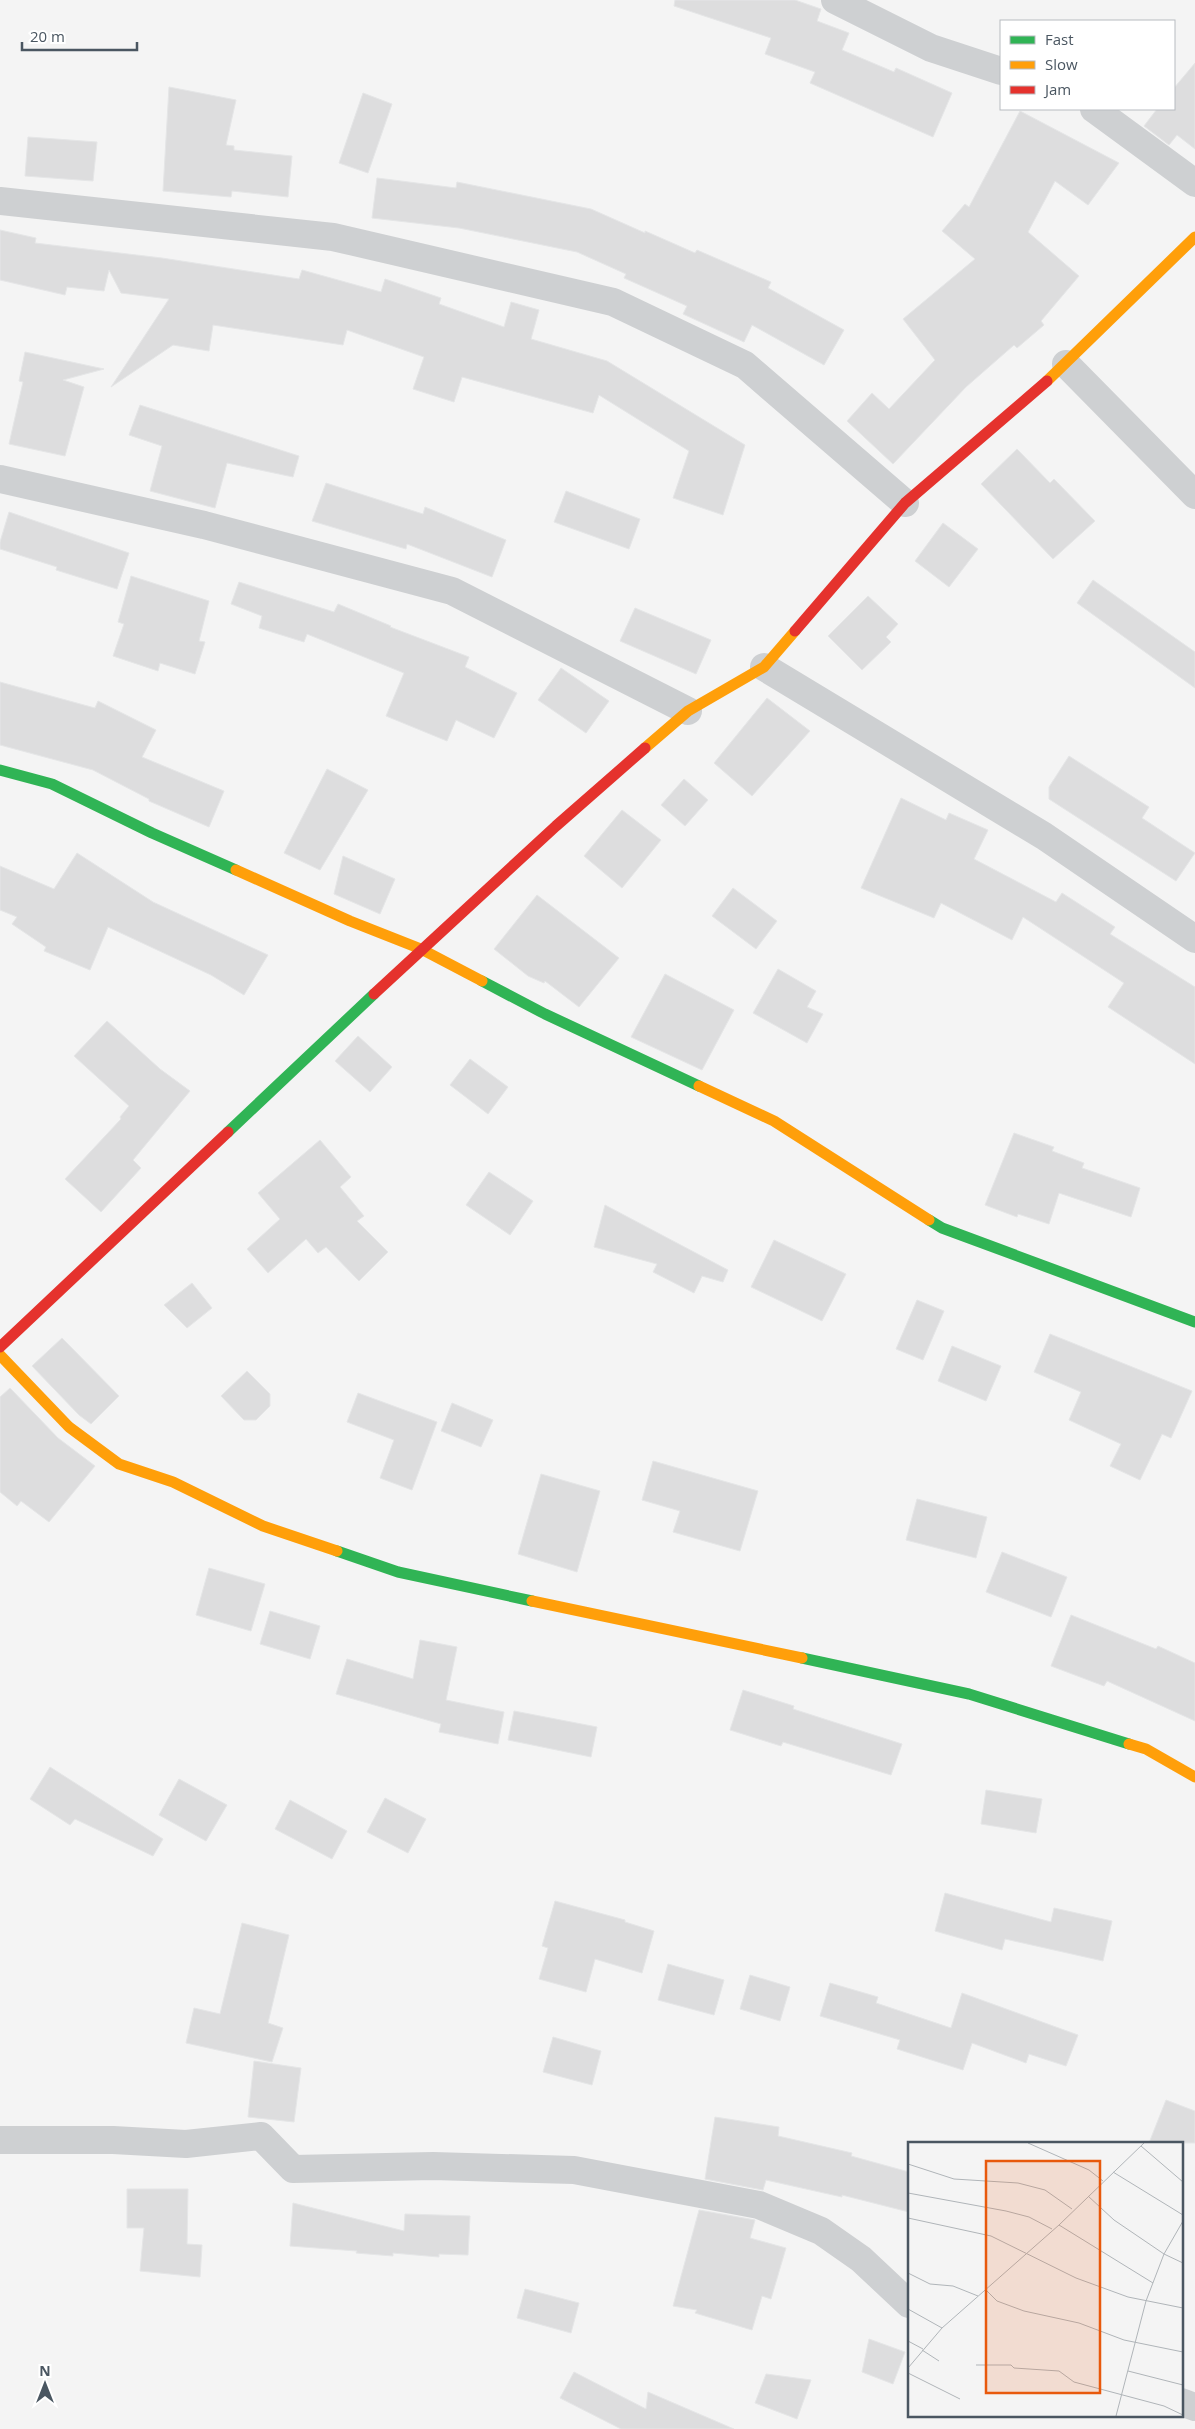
<svg xmlns="http://www.w3.org/2000/svg" width="1195" height="2429" viewBox="0 0 1195 2429" font-family="'Open Sans',sans-serif">
<style>
.building{fill:#ddddde;stroke:#e5e6e7}
.lines{fill:none;stroke-linecap:round;stroke-linejoin:round}
.street{stroke:#ced0d2;stroke-width:28}
.fast{stroke:#30b455;stroke-width:11}
.slow{stroke:#ff9f0a;stroke-width:11}
.jam{stroke:#e5322d;stroke-width:11}
.inset-road{fill:none;stroke:#b0b5b9;stroke-width:1}
.view{fill:#e8590c;fill-opacity:0.15;stroke:#e8590c;stroke-width:2.5}
.inset-edge{fill:none;stroke:#4a5661;stroke-width:2.5}
</style>
<rect width="100%" height="100%" fill="#f4f4f4"/>
<g class="building">
<polygon points="675,0 795,0 821,9 817,21 849,33 842,50 894,72 896,68 952,93 933,137 810,83 815,72 765,54 771,38 674,6"/>
<polygon points="1195,63 1195,149 1177,135 1169,145 1144,126 1157,109 1174,109 1174,88"/>
<polygon points="169,87 236,100 226,145 234,146 234,150 292,156 288,197 232,191 231,197 163,191"/>
<polygon points="363,93 392,104 368,173 339,163"/>
<polygon points="1020,111 1119,163 1088,205 1055,181 1028,232 1079,276 1041,321 1044,325 1017,348 1014,345 966,387 893,464 847,421 872,393 889,409 935,360 903,319 975,259 942,231 965,204 969,207"/>
<polygon points="28,137 97,142 93,181 25,176"/>
<polygon points="377,178 456,188 457,182 591,209 645,233 645,231 695,253 697,250 771,282 768,288 844,330 824,365 752,325 744,342 683,314 687,306 624,278 626,274 577,252 459,228 372,218"/>
<polygon points="0,230 36,238 35,243 162,258 299,279 302,270 381,292 385,279 441,298 439,304 504,327 511,302 539,310 531,339 607,361 745,445 723,515 673,498 689,451 599,395 593,413 462,377 454,402 413,389 424,357 347,330 343,345 213,325 209,351 173,345 111,387 169,299 121,293 109,270 104,291 67,287 65,295 0,280"/>
<polygon points="25,352 104,369 63,380 84,387 65,456 9,444 23,382 19,381"/>
<polygon points="140,405 299,456 293,477 227,463 215,508 150,491 162,446 129,435"/>
<polygon points="1017,449 1050,483 1054,479 1095,521 1053,559 981,484"/>
<polygon points="326,483 423,514 425,507 506,540 492,577 407,544 406,549 312,521"/>
<polygon points="566,491 640,519 629,549 554,522"/>
<polygon points="9,512 129,553 117,589 56,570 57,567 0,549 0,542"/>
<polygon points="943,523 978,549 949,587 915,561"/>
<polygon points="131,576 209,601 199,641 205,642 195,674 160,663 158,671 113,656 124,624 118,622"/>
<polygon points="1093,580 1195,652 1195,688 1077,603"/>
<polygon points="239,582 334,612 338,604 391,626 390,627 469,657 465,667 517,693 494,738 456,720 447,741 386,716 404,673 307,634 304,642 259,628 262,616 231,604"/>
<polygon points="868,596 898,624 886,637 891,642 862,670 828,636"/>
<polygon points="635,608 711,640 696,674 620,641"/>
<polygon points="561,668 609,701 586,733 538,700"/>
<polygon points="0,682 95,708 98,701 156,730 142,757 224,791 209,827 149,801 149,799 93,770 0,745"/>
<polygon points="767,698 810,731 752,796 714,763"/>
<polygon points="1069,756 1149,807 1142,818 1195,853 1176,881 1049,799 1049,787"/>
<polygon points="327,769 368,790 320,870 284,853"/>
<polygon points="684,779 708,800 685,826 661,805"/>
<polygon points="901,798 946,820 949,813 988,830 974,859 1056,902 1062,893 1115,927 1110,934 1195,987 1195,1064 1108,1007 1124,983 1023,917 1012,940 941,903 934,918 861,888"/>
<polygon points="622,810 661,840 622,888 584,856"/>
<polygon points="77,853 153,902 268,955 244,995 211,975 108,927 90,970 44,951 46,947 12,924 17,917 0,910 0,866 54,889"/>
<polygon points="343,856 395,879 380,914 334,894"/>
<polygon points="733,888 777,921 756,949 712,916"/>
<polygon points="537,895 619,958 579,1007 545,981 544,983 528,976 494,949"/>
<polygon points="778,969 816,991 807,1007 823,1014 807,1043 753,1013"/>
<polygon points="665,974 734,1010 702,1070 631,1037"/>
<polygon points="107,1021 160,1069 190,1091 133,1160 141,1168 101,1212 65,1179 121,1119 120,1117 129,1106 74,1056"/>
<polygon points="358,1036 392,1067 370,1092 335,1061"/>
<polygon points="470,1059 508,1087 488,1114 450,1085"/>
<polygon points="1014,1133 1054,1147 1052,1151 1084,1163 1082,1168 1140,1188 1131,1217 1059,1193 1049,1224 1018,1214 1017,1217 985,1205"/>
<polygon points="320,1140 351,1177 340,1187 364,1216 357,1221 388,1252 359,1281 326,1247 318,1253 306,1239 268,1273 247,1249 280,1219 258,1193"/>
<polygon points="489,1172 533,1201 510,1235 466,1205"/>
<polygon points="605,1205 728,1270 723,1282 702,1276 694,1293 653,1272 657,1264 594,1247"/>
<polygon points="774,1240 846,1274 822,1321 751,1287"/>
<polygon points="192,1283 212,1308 187,1328 164,1305"/>
<polygon points="917,1300 944,1311 923,1360 896,1349"/>
<polygon points="1050,1334 1192,1391 1171,1438 1162,1434 1140,1480 1110,1466 1121,1444 1069,1420 1081,1392 1034,1372"/>
<polygon points="62,1338 119,1396 91,1424 79,1415 32,1366"/>
<polygon points="952,1346 1001,1366 986,1401 938,1381"/>
<polygon points="247,1371 270,1394 270,1406 256,1420 244,1420 221,1396"/>
<polygon points="10,1388 58,1438 95,1466 49,1522 21,1501 17,1506 0,1492 0,1397"/>
<polygon points="358,1393 437,1422 412,1490 380,1478 394,1440 347,1422"/>
<polygon points="452,1403 493,1420 481,1447 441,1431"/>
<polygon points="653,1461 758,1491 740,1551 673,1532 680,1511 642,1500"/>
<polygon points="541,1474 600,1491 577,1572 518,1554"/>
<polygon points="917,1499 987,1517 976,1558 906,1540"/>
<polygon points="1002,1552 1067,1577 1051,1617 986,1592"/>
<polygon points="209,1568 265,1584 251,1631 196,1615"/>
<polygon points="270,1611 320,1626 310,1659 260,1644"/>
<polygon points="1071,1615 1156,1649 1158,1646 1195,1663 1195,1721 1107,1681 1104,1686 1051,1666"/>
<polygon points="420,1640 457,1647 446,1700 504,1712 498,1744 439,1732 441,1724 336,1694 347,1659 413,1679"/>
<polygon points="743,1690 794,1706 793,1709 902,1744 891,1775 783,1742 781,1746 730,1730"/>
<polygon points="514,1711 597,1727 591,1757 508,1740"/>
<polygon points="50,1767 163,1839 153,1856 75,1819 70,1825 30,1799"/>
<polygon points="179,1779 227,1805 206,1841 159,1815"/>
<polygon points="986,1790 1042,1799 1036,1833 981,1824"/>
<polygon points="385,1798 426,1819 408,1853 367,1832"/>
<polygon points="290,1800 347,1831 332,1859 275,1829"/>
<polygon points="945,1893 1051,1922 1054,1908 1112,1921 1103,1961 1005,1939 1002,1950 935,1931"/>
<polygon points="555,1901 625,1920 625,1922 654,1931 642,1973 595,1959 586,1992 539,1979 548,1948 542,1946"/>
<polygon points="242,1923 289,1935 268,2023 283,2028 272,2062 186,2043 194,2008 220,2014"/>
<polygon points="668,1964 724,1980 714,2015 658,2000"/>
<polygon points="750,1975 790,1987 780,2021 740,2009"/>
<polygon points="830,1983 878,1997 876,2003 951,2028 962,1993 1078,2035 1066,2066 1029,2054 1026,2063 972,2043 963,2070 897,2049 900,2040 820,2016"/>
<polygon points="553,2037 601,2051 592,2085 543,2072"/>
<polygon points="254,2061 301,2068 294,2122 248,2117"/>
<polygon points="1166,2100 1195,2111 1195,2143 1149,2143"/>
<polygon points="715,2117 779,2127 778,2136 852,2153 851,2156 909,2172 909,2212 842,2195 842,2197 766,2180 763,2190 705,2179"/>
<polygon points="127,2189 188,2189 187,2244 202,2245 200,2277 140,2271 144,2228 127,2228"/>
<polygon points="293,2203 404,2231 405,2214 470,2216 468,2255 439,2254 439,2257 393,2253 393,2256 356,2253 357,2251 290,2246"/>
<polygon points="699,2210 755,2220 750,2238 786,2248 771,2299 762,2296 752,2330 695,2313 697,2310 673,2306"/>
<polygon points="525,2289 579,2303 571,2333 517,2318"/>
<polygon points="869,2339 905,2352 893,2384 862,2372"/>
<polygon points="574,2372 646,2409 648,2392 734,2429 621,2429 560,2398"/>
<polygon points="766,2374 811,2380 797,2419 755,2403"/>
</g>
<g class="lines">
<g class="street">
<polyline points="835,0 931,48 1001,71"/>
<polyline points="1094,109 1195,183"/>
<polyline points="0,201 333,237 613,302 745,365 905,503"/>
<polyline points="1066,364 1195,495"/>
<polyline points="0,479 204,525 452,591 688,711"/>
<polyline points="764,667 1044,836 1195,939"/>
<polyline points="0,2140 113,2140 186,2144 261,2136 293,2169 433,2166 574,2170 759,2205 821,2231 861,2259 909,2304"/>
<polyline points="1181,2402 1195,2407"/>
</g>
<g class="fast">
<polyline points="0,770 52,784 152,833 236,870"/>
<polyline points="482,981 545,1014 699,1086"/>
<polyline points="228,1132 374,994"/>
<polyline points="929,1220 942,1228 1195,1322"/>
<polyline points="337,1551 398,1572 532,1601"/>
<polyline points="802,1658 969,1694 1129,1744"/>
</g>
<g class="slow">
<polyline points="1047,381 1195,237"/>
<polyline points="645,748 688,711 764,667 795,631"/>
<polyline points="236,870 350,921 421,949 482,981"/>
<polyline points="699,1086 774,1121 929,1220"/>
<polyline points="0,1355 69,1427 119,1464 173,1482 263,1526 337,1551"/>
<polyline points="532,1601 802,1658"/>
<polyline points="1129,1744 1146,1749 1195,1777"/>
</g>
<g class="jam">
<polyline points="795,631 905,503 1047,381"/>
<polyline points="374,994 556,826 645,748"/>
<polyline points="0,1347 228,1132"/>
</g>
</g>
<g transform="translate(908 2142)">
<rect width="275" height="275" fill="#f4f4f4"/>
<path class="inset-road" d="M120,1L181,28L195,39M233,4L275,40M0,22L46,37L110,41L137,48L164,67M205,30L275,73M0,51L98,69L121,75L144,87M180,54L206,78L256,112L275,121M0,76L83,94L168,136L220,155L275,166M151,83L245,141M0,131L22,142L45,144L70,154M78,148L89,159L116,169L171,181L216,198L275,210M0,167L34,186M0,199L15,207M14,208L31,219M68,223H103L106,226L151,229L166,240L256,264L275,273M0,226L34,186L151,83L236,1M220,229L275,243M0,231L52,257M208,274L238,159L256,112L275,79"/>
<path class="view" d="M78,19H192V251H78Z"/>
<rect width="275" height="275" class="inset-edge"/>
</g>
<rect x="1000" y="20" width="175" height="90" fill="#ffffff" stroke="#b7bbc0"/>
<rect x="1010" y="36" width="25" height="8" fill="#30b455" stroke="#b7bbc0"/>
<text x="1045" y="45" font-size="15" fill="#4a5661">Fast</text>
<rect x="1010" y="61" width="25" height="8" fill="#ff9f0a" stroke="#b7bbc0"/>
<text x="1045" y="70" font-size="15" fill="#4a5661">Slow</text>
<rect x="1010" y="86" width="25" height="8" fill="#e5322d" stroke="#b7bbc0"/>
<text x="1045" y="95" font-size="15" fill="#4a5661">Jam</text>
<g transform="translate(45 2384)" stroke="#ffffff" stroke-width="4" paint-order="stroke">
<path d="M0-4L9 19L0 12L-9 19Z" fill="#4a5661"/>
<text y="-8" font-size="14" font-weight="bold" text-anchor="middle" fill="#4a5661">N</text>
</g>
<path d="M22 42v8h115v-8" fill="none" stroke="#4a5661" stroke-width="2.5"/>
<text x="30" y="42" font-size="15" fill="#4a5661" stroke="#ffffff" stroke-width="4" paint-order="stroke">20 m</text>
</svg>
